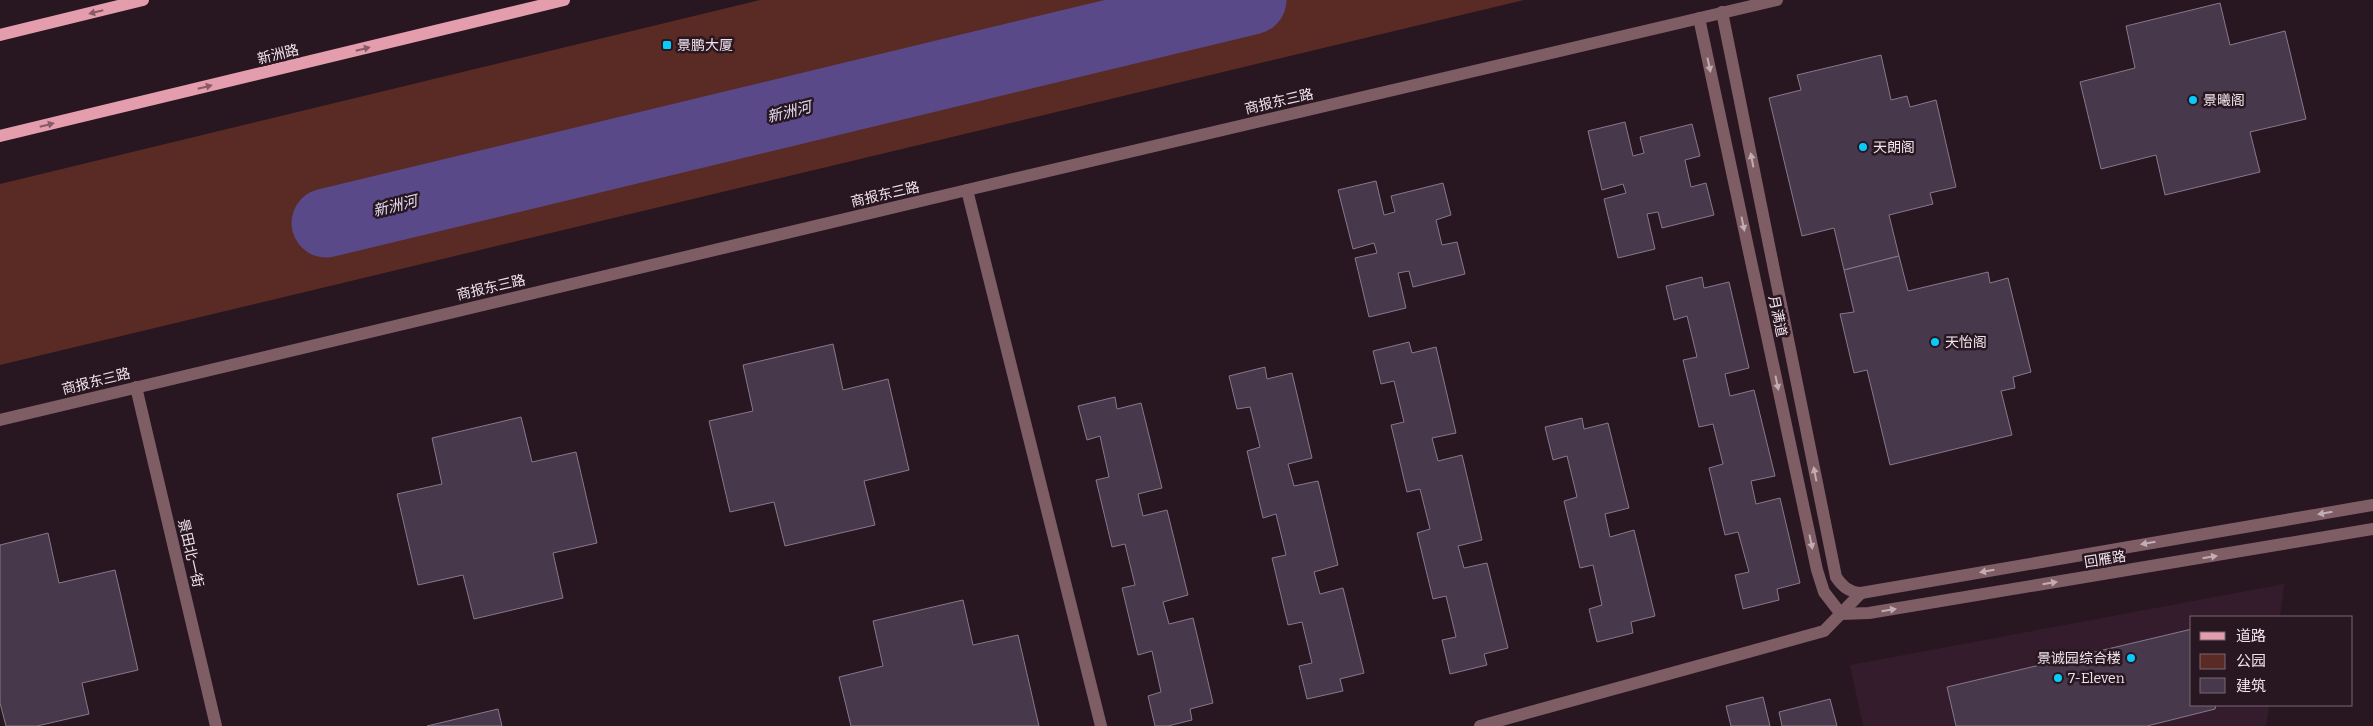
<svg xmlns="http://www.w3.org/2000/svg" width="2373" height="726" viewBox="0 0 2373 726" font-family="Bitter,'Noto Sans SC',serif">
<style>
.built{fill:#341c2c}
.green{fill:#5a2a24}
.lines{fill:none;stroke-linecap:round;stroke-linejoin:round}
.river{stroke:#5a4988;stroke-width:69}
.building{fill:#47394b;stroke:#87788c}
.street{stroke:#7f5d64;stroke-width:12}
.primary{stroke:#e49dad;stroke-width:12}
.oneway{fill:#865a67}
.oneway2{fill:#c3adb5}
.poi-dot{fill:#0acafa;stroke:#281621;stroke-width:2}
.labels{text-anchor:middle;stroke-width:5;stroke-linejoin:round;paint-order:stroke}
.poi-label{font-size:14px;fill:#f0e3eb;stroke:#281621;text-anchor:start}
.street-label{font-size:14px;fill:#f0e3eb;stroke:#281621}
.water-label{font-size:15px;font-style:italic;fill:#e1ddf0;stroke:#281621}
</style>
<rect width="100%" height="100%" fill="#281621"/>
<polygon class="built" points="2284,584 2280,617 2192,617 2192,705 2269,705 2266,726 1863,726 1850,665"/>
<polygon class="green" points="760,0 1524,0 0,365 0,184"/>
<g class="lines">
<polyline class="river" points="326,223 1252,0"/>
</g>
<g class="building">
<polygon points="2220,3 2230,45 2285,31 2306,119 2250,132 2260,172 2165,195 2156,155 2101,169 2080,82 2135,68 2126,26"/>
<polygon points="1881,55 1891,100 1907,96 1910,107 1936,100 1956,187 1930,193 1933,204 1889,215 1899,256 1844,270 1834,228 1802,236 1769,98 1801,90 1797,75"/>
<polygon points="1625,122 1633,156 1644,153 1640,137 1692,124 1700,156 1685,160 1691,187 1706,183 1714,215 1662,228 1658,212 1647,214 1655,249 1618,258 1604,199 1626,193 1623,184 1602,190 1588,131"/>
<polygon points="1376,181 1384,215 1395,212 1391,196 1443,183 1451,215 1436,220 1442,245 1457,242 1465,274 1413,287 1409,271 1398,273 1406,308 1369,317 1355,258 1377,253 1374,243 1353,249 1338,190"/>
<polygon points="1899,256 1908,291 1988,272 1990,283 2008,278 2031,372 2013,377 2015,388 2001,391 2012,435 1890,465 1867,370 1854,373 1840,314 1854,312 1844,270"/>
<polygon points="1702,277 1704,288 1729,282 1749,368 1725,374 1730,396 1754,390 1775,476 1751,481 1756,504 1780,498 1800,583 1777,589 1779,600 1743,609 1735,575 1749,572 1738,532 1725,535 1709,468 1723,464 1713,424 1699,427 1683,360 1697,357 1687,316 1674,320 1666,286"/>
<polygon points="1409,342 1412,353 1436,347 1456,433 1432,438 1438,461 1462,455 1482,540 1458,546 1464,568 1487,563 1508,648 1484,654 1487,665 1450,674 1442,640 1456,637 1446,596 1433,599 1417,533 1430,529 1420,489 1407,492 1391,425 1404,422 1394,381 1381,384 1373,351"/>
<polygon points="833,344 843,390 888,379 909,470 864,481 875,525 785,546 774,502 730,512 709,421 753,411 743,365"/>
<polygon points="1265,367 1267,379 1292,373 1312,458 1288,464 1294,486 1318,481 1338,565 1314,572 1320,594 1343,588 1364,673 1340,679 1343,691 1307,699 1299,666 1312,663 1302,622 1288,625 1272,558 1286,555 1276,514 1263,518 1247,451 1260,447 1250,407 1237,409 1229,376"/>
<polygon points="1115,397 1117,409 1141,403 1162,488 1138,494 1143,516 1167,510 1188,595 1163,602 1169,624 1193,618 1213,703 1190,709 1192,720 1168,726 1155,726 1148,696 1161,692 1152,651 1138,655 1122,588 1135,585 1125,544 1112,547 1096,480 1109,477 1100,436 1087,440 1078,406"/>
<polygon points="521,417 532,462 576,452 597,543 553,553 563,598 474,619 463,575 418,585 397,494 442,484 432,438"/>
<polygon points="1582,418 1584,429 1608,423 1629,508 1605,514 1610,537 1634,530 1655,616 1631,622 1633,633 1597,642 1589,609 1602,605 1593,565 1580,568 1564,501 1577,497 1567,456 1553,460 1545,427"/>
<polygon points="48,533 59,583 115,570 138,670 82,683 89,714 37,726 6,726 0,703 0,545"/>
<polygon points="963,600 973,645 1018,635 1039,726 851,726 839,677 883,666 873,621"/>
<polygon points="2192,629 2192,705 2216,705 2215,709 2147,726 1956,726 1947,687"/>
<polygon points="1763,697 1770,726 1731,726 1726,706"/>
<polygon points="1830,699 1837,726 1782,726 1779,712"/>
<polygon points="498,709 502,726 427,726"/>
</g>
<g class="lines">
<g class="street">
<path d="M1722,12L1836,577C1843,587 1849,592 1861,593L2373,505"/>
<polyline points="1699,18 1817,570 1824,592 1841,614 1869,613 2373,529"/>
<polyline points="967,190 1101,726"/>
<polyline points="136,387 216,726"/>
<polyline points="0,420 967,190 1777,0"/>
<polyline points="1480,726 1824,631 1861,593"/>
</g>
<g class="primary">
<polyline points="0,35 143,0"/>
<polyline points="0,136 564,0"/>
</g>
</g>
<defs><path id="oneway-solid" d="M-6-.8H1V-3.2L6.5 0L1 3.2V.8H-6Z" transform="scale(1.25)"/></defs>
<g class="oneway">
<use href="#oneway-solid" transform="translate(96 12) rotate(166)"/>
<use href="#oneway-solid" transform="translate(363 49) rotate(-14)"/>
<use href="#oneway-solid" transform="translate(205 87) rotate(-14)"/>
<use href="#oneway-solid" transform="translate(47 125) rotate(-14)"/>
</g>
<g class="oneway2">
<use href="#oneway-solid" transform="translate(1709 65) rotate(78)"/>
<use href="#oneway-solid" transform="translate(1752 160) rotate(-101)"/>
<use href="#oneway-solid" transform="translate(1743 224) rotate(78)"/>
<use href="#oneway-solid" transform="translate(1777 383) rotate(78)"/>
<use href="#oneway-solid" transform="translate(1815 474) rotate(-101)"/>
<use href="#oneway-solid" transform="translate(2325 513) rotate(170)"/>
<use href="#oneway-solid" transform="translate(1811 542) rotate(78)"/>
<use href="#oneway-solid" transform="translate(2148 543) rotate(170)"/>
<use href="#oneway-solid" transform="translate(2210 557) rotate(-9)"/>
<use href="#oneway-solid" transform="translate(1987 571) rotate(170)"/>
<use href="#oneway-solid" transform="translate(2050 583) rotate(-9)"/>
<use href="#oneway-solid" transform="translate(1889 610) rotate(-9)"/>
</g>
<g class="poi-dot">
<rect x="662" y="40" width="10" height="10" rx="2.5"/>
<circle cx="2193" cy="100" r="5"/>
<circle cx="1863" cy="147" r="5"/>
<circle cx="1935" cy="342" r="5"/>
<circle cx="2131" cy="658" r="5"/>
<circle cx="2058" cy="678" r="5"/>
</g>
<g class="labels">
<g class="poi-label">
<text x="677" y="50">景鹏大厦</text>
<text x="2203" y="105">景曦阁</text>
<text x="1873" y="152">天朗阁</text>
<text x="1945" y="347">天怡阁</text>
<text x="2121" y="663" text-anchor="end">景诚园综合楼</text>
<text x="2068" y="683">7-Eleven</text>
</g>
<g class="street-label">
<text transform="translate(278 54) rotate(-14)" y="5">新洲路</text>
<text transform="translate(1279 101) rotate(-13)" y="5">商报东三路</text>
<text transform="translate(885 194) rotate(-13)" y="5">商报东三路</text>
<text transform="translate(491 287) rotate(-13)" y="5">商报东三路</text>
<text transform="translate(1778 316) rotate(78)" y="5">月满道</text>
<text transform="translate(96 381) rotate(-14)" y="5">商报东三路</text>
<text transform="translate(191 553) rotate(77)" y="5">景田北一街</text>
<text transform="translate(2105 559) rotate(-9)" y="5">回雁路</text>
</g>
<g class="water-label">
<text transform="translate(789 112) rotate(-14)" y="5">新洲河</text>
<text transform="translate(395 206) rotate(-14)" y="5">新洲河</text>
</g>
</g>
<rect x="2190" y="616" width="162" height="90" fill="#281621" stroke="#786872"/>
<rect x="2200" y="632" width="25" height="8" fill="#e49dad" stroke="#786872"/>
<text x="2236" y="641" font-size="15" fill="#f0e3eb">道路</text>
<rect x="2200" y="654" width="25" height="15" fill="#5a2a24" stroke="#786872"/>
<text x="2236" y="666" font-size="15" fill="#f0e3eb">公园</text>
<rect x="2200" y="678" width="25" height="15" fill="#47394b" stroke="#786872"/>
<text x="2236" y="691" font-size="15" fill="#f0e3eb">建筑</text>
</svg>
